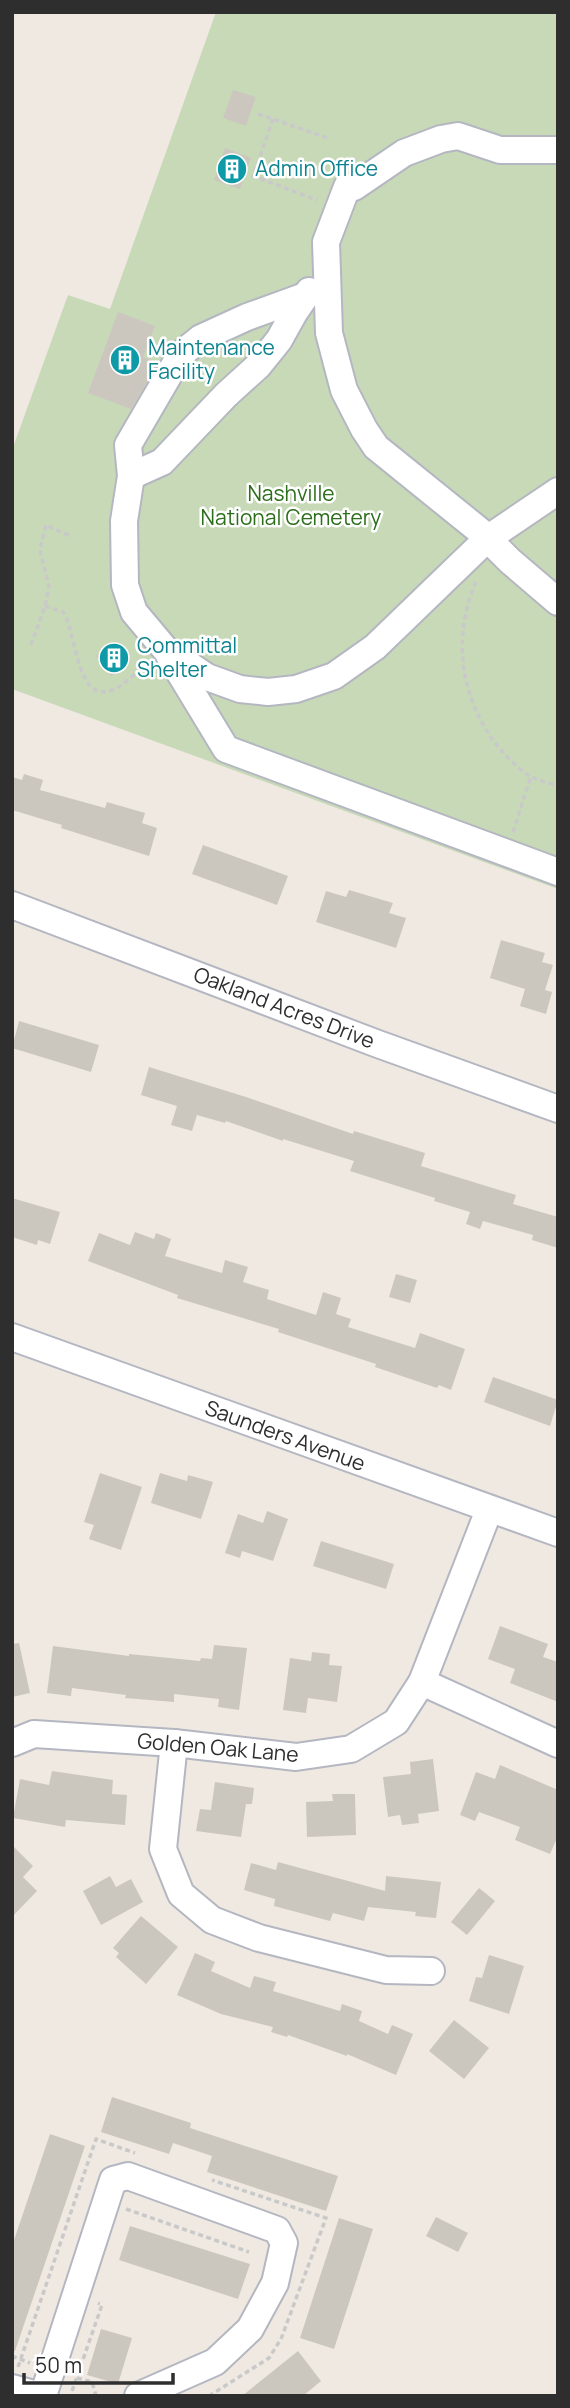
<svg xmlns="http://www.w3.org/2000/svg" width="570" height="2408" viewBox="0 0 570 2408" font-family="Manrope,sans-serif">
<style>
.cemetery{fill:#c8d9b8}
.building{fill:#cbc7bf}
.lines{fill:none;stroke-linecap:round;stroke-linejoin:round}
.minor-casing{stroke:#b4b7c1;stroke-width:30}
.path{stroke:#c9c9c9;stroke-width:3.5;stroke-dasharray:5 3.5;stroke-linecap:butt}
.minor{stroke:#fff;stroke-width:26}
.labels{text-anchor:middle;stroke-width:5;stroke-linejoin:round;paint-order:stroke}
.culture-label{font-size:21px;fill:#0d838f;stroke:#fff;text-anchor:start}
.park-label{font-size:21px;fill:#2c6e1b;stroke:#fff}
.street-label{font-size:21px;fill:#2e2e2e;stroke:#fff}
</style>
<rect width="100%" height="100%" fill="#efe9e1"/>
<polygon class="cemetery" points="216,12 558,12 558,889 12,689 12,450 68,295 110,309"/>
<g class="building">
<polygon points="233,90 256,97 246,126 223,118"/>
<polygon points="225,148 251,158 240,189 214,180"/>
<polygon points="118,312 155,326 143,357 158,363 131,409 88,393"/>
<polygon points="116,641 131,660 111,676 96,656"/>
<polygon points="24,774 43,780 40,790 105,808 107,802 145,813 142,823 157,828 149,856 61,828 62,825 12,810 12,777 22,780"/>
<polygon points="203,845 288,876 277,905 192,874"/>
<polygon points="349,890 393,903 389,913 406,918 396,948 316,922 326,891 346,897"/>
<polygon points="501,940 545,953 542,962 553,965 545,990 552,992 546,1014 520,1006 525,989 490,978"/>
<polygon points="19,1021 99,1045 91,1072 12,1048"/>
<polygon points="149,1067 246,1097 353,1134 354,1131 425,1153 421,1166 516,1195 513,1204 558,1217 558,1248 532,1240 533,1235 483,1221 480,1229 466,1224 470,1212 434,1201 435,1198 350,1171 354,1161 283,1139 283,1141 226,1121 225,1123 197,1115 192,1131 171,1125 177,1106 141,1095"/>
<polygon points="12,1198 60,1212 50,1244 38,1240 37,1245 12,1237"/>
<polygon points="135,1232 154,1239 156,1233 171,1239 165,1256 222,1273 225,1260 248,1267 243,1282 269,1290 267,1299 316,1315 323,1292 341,1298 336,1314 351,1319 348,1327 415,1348 420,1333 465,1349 451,1390 439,1385 437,1388 375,1367 376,1364 278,1332 279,1329 177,1298 178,1295 88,1261 99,1233 130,1245"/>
<polygon points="396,1274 417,1280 410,1303 389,1297"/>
<polygon points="493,1377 558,1400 550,1426 484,1402"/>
<polygon points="100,1473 142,1487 121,1550 89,1539 94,1525 84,1522"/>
<polygon points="160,1473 187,1481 188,1475 213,1482 201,1519 151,1503"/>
<polygon points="267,1511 288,1519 273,1561 242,1551 240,1558 225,1553 238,1514 263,1523"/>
<polygon points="321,1541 394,1564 386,1589 313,1566"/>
<polygon points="500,1626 548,1644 543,1657 558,1662 558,1702 510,1683 515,1669 488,1659"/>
<polygon points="19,1643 30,1693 12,1697 12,1644"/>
<polygon points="214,1645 247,1648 239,1710 218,1707 219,1699 174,1694 174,1702 125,1698 126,1695 72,1688 71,1696 47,1693 53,1646 129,1656 129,1654 200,1661 201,1658 212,1659"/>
<polygon points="312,1652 330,1654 329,1665 342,1666 337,1702 308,1698 306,1713 283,1710 290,1658 311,1661"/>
<polygon points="433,1759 439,1811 418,1814 419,1823 402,1825 400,1815 388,1817 383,1777 411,1774 410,1762"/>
<polygon points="500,1765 558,1790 558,1836 550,1854 515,1840 520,1827 479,1812 475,1821 460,1815 476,1772 495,1779"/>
<polygon points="52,1771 113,1780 112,1794 127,1795 125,1825 66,1820 65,1827 13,1818 20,1779 49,1785"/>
<polygon points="215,1782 254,1788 252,1804 246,1804 241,1837 196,1831 200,1809 211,1810"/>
<polygon points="332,1794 355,1794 356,1835 307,1837 306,1802 333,1801"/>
<polygon points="12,1845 33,1866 23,1877 37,1891 12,1917"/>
<polygon points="278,1862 385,1891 386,1876 441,1882 436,1918 415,1916 416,1912 368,1907 364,1921 333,1913 330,1921 274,1906 275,1899 244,1890 251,1863 276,1870"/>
<polygon points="110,1876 116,1887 131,1879 143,1902 101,1925 83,1891"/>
<polygon points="479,1888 495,1901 467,1935 451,1922"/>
<polygon points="141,1916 178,1947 146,1984 116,1957 119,1953 113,1948"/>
<polygon points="195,1953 215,1962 211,1971 250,1988 254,1976 276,1982 273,1991 340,2011 342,2004 362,2011 359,2021 388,2034 392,2025 413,2034 396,2075 347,2054 347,2056 288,2035 287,2037 271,2032 273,2027 221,2014 177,1995"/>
<polygon points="489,1955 524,1966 509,2014 469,2001 476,1977 482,1978"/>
<polygon points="454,2020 489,2048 464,2079 429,2051"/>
<polygon points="112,2097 191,2123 190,2128 338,2176 326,2211 207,2172 212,2156 173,2143 169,2154 101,2132"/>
<polygon points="50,2134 85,2146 15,2351 12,2351 12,2246"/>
<polygon points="436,2217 468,2233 458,2252 426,2236"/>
<polygon points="339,2218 373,2229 334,2349 300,2338"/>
<polygon points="130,2226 250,2264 238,2299 119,2260"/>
<polygon points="101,2329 132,2338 118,2384 87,2375"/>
<polygon points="298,2351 321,2381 303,2396 242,2396"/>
</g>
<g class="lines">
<g class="minor-casing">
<g id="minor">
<polyline points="558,150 500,150 458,136 441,139 404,153 354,187 347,187 326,242 329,333 344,390 364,429 376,447 480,531 510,561 558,602"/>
<polyline points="305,296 247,317 201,338 181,354 128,445 131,476 124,521 125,585 134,612 165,649 207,677 240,689 268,692 296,689 334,676 375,647 487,539 558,491"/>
<polyline points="131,476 162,462 226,395 258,366 279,340 294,313 309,291"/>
<polyline points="169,655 226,749 558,872"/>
<polyline points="12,905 378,1044 558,1109"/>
<polyline points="12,1337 558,1533"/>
<polyline points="422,1682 558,1744"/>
<polyline points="12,1743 34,1734 174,1743 296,1757 351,1749 396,1722 422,1682 489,1510"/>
<polyline points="174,1743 163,1849 181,1894 212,1920 259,1938 386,1970 431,1971"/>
<polyline points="12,2388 41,2396"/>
<polyline points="43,2396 113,2180 128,2176 277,2230 284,2243 275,2283 250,2329 215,2362 138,2396"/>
</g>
</g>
<g class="path">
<polyline points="258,114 328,138"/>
<polyline points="273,119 253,176 317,200"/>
<path d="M476,582C451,638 461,702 500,749C509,759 520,771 532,777C540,781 550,783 558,786"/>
<path d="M45,606L63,612C77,633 76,704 112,690C124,686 136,672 147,664"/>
<polyline points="31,645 45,606 49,587 40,550 46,525 72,537"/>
<polyline points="513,832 531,776"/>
<polyline points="126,2209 249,2252"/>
<polyline points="12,2356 30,2363"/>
<polyline points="18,2367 96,2139 135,2153"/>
<polyline points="77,2378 92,2382 96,2396"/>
<polyline points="72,2391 102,2305 98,2303"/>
<polyline points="209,2396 269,2358 281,2339 326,2218 212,2180"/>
</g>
<use href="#minor" class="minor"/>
</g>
<defs>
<g id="building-disc" transform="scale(1.575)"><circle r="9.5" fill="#0f9aa8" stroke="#fff"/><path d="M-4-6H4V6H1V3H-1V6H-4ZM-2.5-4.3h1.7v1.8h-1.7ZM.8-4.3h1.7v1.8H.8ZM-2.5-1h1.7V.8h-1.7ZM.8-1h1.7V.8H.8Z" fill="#fff"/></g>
</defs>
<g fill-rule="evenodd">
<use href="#building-disc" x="232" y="169"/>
<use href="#building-disc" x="125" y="360"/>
<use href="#building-disc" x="114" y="658"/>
</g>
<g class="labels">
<g class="culture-label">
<text x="255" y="176">Admin Office</text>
<text x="148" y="355">Maintenance<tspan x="148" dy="24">Facility</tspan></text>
<text x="137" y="653">Committal<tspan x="137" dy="24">Shelter</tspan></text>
</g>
<g class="park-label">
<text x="291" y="501">Nashville<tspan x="291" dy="24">National Cemetery</tspan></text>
</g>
<g class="street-label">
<text transform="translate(284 1008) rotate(21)" y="7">Oakland Acres Drive</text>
<text transform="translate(285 1436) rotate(20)" y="7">Saunders Avenue</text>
<text transform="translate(218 1748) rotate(5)" y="7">Golden Oak Lane</text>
</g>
</g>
<rect width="570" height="2408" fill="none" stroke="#2e2e2e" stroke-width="28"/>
<path d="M24 2373v10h149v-10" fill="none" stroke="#2e2e2e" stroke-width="3.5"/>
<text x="35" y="2373" font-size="21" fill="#2e2e2e" stroke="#ffffff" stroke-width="5" paint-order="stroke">50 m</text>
</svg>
